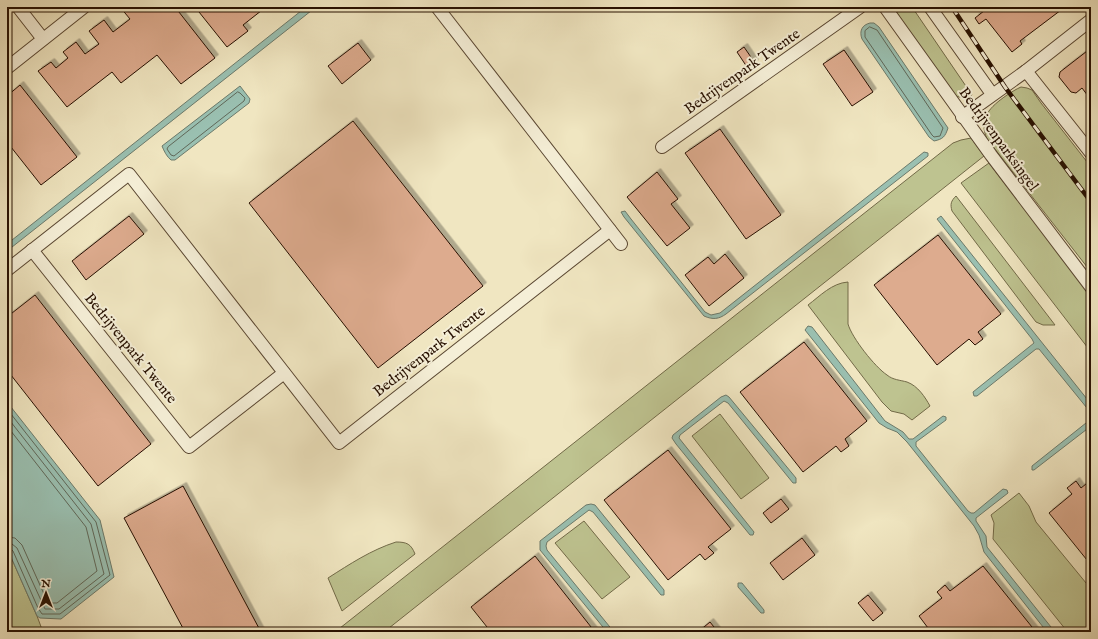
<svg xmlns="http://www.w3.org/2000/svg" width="1098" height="639" viewBox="0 0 1098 639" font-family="'IM FELL English',serif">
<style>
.green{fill:#bec390;stroke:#726a48}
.water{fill:#9ac0b1;stroke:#6c7a6b}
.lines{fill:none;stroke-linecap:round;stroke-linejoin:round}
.shore{stroke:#606859;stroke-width:1}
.building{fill:#ddab8e;stroke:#271001;filter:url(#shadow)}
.minor-casing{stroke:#594631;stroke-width:14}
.minor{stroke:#f5efd7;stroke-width:12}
.rail-casing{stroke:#271001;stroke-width:4.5}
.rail{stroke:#f5efd7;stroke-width:3;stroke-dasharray:9;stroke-linecap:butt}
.labels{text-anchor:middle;stroke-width:4;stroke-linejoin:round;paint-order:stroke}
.street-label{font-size:15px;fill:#271001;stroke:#f5efd7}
</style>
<defs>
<filter id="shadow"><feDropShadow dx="3.5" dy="-3.5" stdDeviation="0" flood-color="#0004"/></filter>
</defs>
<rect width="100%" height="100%" fill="#f0e6c1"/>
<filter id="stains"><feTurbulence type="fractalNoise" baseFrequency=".005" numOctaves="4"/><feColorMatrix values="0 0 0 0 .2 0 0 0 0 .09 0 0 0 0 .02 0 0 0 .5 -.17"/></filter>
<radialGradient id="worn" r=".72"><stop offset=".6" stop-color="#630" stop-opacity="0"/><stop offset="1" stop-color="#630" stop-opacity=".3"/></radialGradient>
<g class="green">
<path d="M893,7H912L972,95C962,98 957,99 950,91Z"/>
<path d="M1021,87L1027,88L1032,90L1041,103L1091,167V272L987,139C978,118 990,107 1007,95C1012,92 1016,89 1021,87Z"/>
<polygon points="971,138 984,156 384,632 335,632 953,143 961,140"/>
<polygon points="989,163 1091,296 1091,352 961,183"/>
<path d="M956,196L1055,325H1043L1036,322L952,211C950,204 951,201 956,196Z"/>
<path d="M848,282V324C852,338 875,367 887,375C893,380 900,380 907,382C918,386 925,397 930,406L912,420L904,414L891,411L882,402L808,305C820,296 832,283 848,282Z"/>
<polygon points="720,414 769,478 741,499 692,436"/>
<path d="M1019,493L1029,506L1036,522L1091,589V623C1083,630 1076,636 1066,630L993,539L994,523L991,515Z"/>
<polygon points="584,521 630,577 602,599 555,543"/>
<path d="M396,542C407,542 411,544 415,554L342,611L328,578C350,564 371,550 396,542Z"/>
<polygon points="7,548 37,616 43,632 7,632"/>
</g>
<g class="water">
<polygon points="306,7 316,7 7,251 7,244"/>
<path d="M870,23H874L879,27L948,128C945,137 943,139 934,141L929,137L862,39C859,31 862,25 870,23Z"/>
<path d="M240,86L250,99L249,103L175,160H171C167,157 164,151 162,146Z"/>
<path d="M924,152L928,153V156L726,314C719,319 713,320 704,316L624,217L621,212L625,211L631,219L705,312L711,315L720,313Z"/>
<polygon points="941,216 1091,404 1091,413 1039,349 1036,349 977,396 974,396 973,392 1034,343 1032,339 937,219"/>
<polygon points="808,326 812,327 885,421 903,432 909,439 913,439 943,416 946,417 946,420 916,442 916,446 968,511 971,513 974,513 1003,489 1007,490 1008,493 976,518 976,521 986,536 987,547 1055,632 1047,632 984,552 979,535 974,526 907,442 897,432 887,428 879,423 805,330"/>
<polygon points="726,395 729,397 796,478 796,483 793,483 728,403 724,401 680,435 679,438 754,532 753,535 750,535 676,444 672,438 673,435 721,397"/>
<polygon points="7,402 100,520 114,577 61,619 40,618 37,616 7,548"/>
<polygon points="1091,419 1091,426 1034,470 1032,470 1032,466"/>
<polygon points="591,504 595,505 664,590 664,595 661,595 593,512 589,510 547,542 546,546 547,550 614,632 607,632 540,550 540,541 586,505"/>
<polygon points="738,583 742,583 764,610 764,613 761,613 738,587"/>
</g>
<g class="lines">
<g class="shore">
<polygon points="870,27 877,30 943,128 940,136 934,137 932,135 865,37 865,31"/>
<polygon points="238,92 240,93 245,98 244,101 174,156 171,155 167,149 168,147"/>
<polyline points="7,409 96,522 110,575 60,614 42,614 38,608 13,551 10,548 7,548"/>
<polyline points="7,417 91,524 104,574 59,609 45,609 17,548 12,544 7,543"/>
<polyline points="7,426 86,527 97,571 57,603 48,603 22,545 15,538 7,537"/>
</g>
</g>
<g class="building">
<polygon points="120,7 175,7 215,58 181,84 157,55 121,83 112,72 67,107 38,71 51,62 56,68 68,58 63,52 76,42 85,54 99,44 89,31 104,20 113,32 130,19"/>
<polygon points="195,7 266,7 243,25 248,31 227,47"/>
<polygon points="989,7 1065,7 1020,41 1022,44 1012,52 986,19 979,24 975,18"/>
<polygon points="358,43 371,60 342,84 328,66"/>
<polygon points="744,47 755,63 747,67 737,52"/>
<polygon points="1091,48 1091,100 1082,88 1076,93 1071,92 1059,77 1060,72"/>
<polygon points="844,50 873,92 852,106 823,64"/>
<polygon points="20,85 77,157 41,185 7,142 7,96"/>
<polygon points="353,121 483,286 378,368 249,203"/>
<polygon points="720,129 781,215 746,239 685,153"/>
<polygon points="657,172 678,199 671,204 690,228 667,246 627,197"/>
<polygon points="129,216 144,234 86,280 72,261"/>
<polygon points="938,235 1001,314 978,332 983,339 975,345 969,339 937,365 874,285"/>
<polygon points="725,254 744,278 709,306 685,275 708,257 714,264"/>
<polygon points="35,295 151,444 98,486 7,370 7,317"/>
<polygon points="804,342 867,421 845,439 849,446 841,452 836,446 803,472 740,392"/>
<polygon points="668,450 731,529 708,547 714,553 705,560 700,554 668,580 604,500"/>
<polygon points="1091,480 1091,565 1049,513 1072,494 1067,488 1076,481 1081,488"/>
<polygon points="183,486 261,632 185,632 124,518"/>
<polygon points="781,499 789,509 771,523 763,513"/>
<polygon points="802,538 815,555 783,580 770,563"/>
<polygon points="535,556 595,632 491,632 471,607"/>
<polygon points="983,566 1036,632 931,632 919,616 942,598 937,592 945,585 950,591"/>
<polygon points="868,595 883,613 873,621 858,603"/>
<polygon points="710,622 718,632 698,632"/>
</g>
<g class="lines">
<g class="minor-casing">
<g id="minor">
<polyline points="18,7 43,39"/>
<polyline points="437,7 621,244"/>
<polyline points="885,7 991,155 1091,287"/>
<polyline points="930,7 992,94"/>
<polyline points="7,68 84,7"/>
<polyline points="1026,71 1091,153"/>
<polyline points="962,117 1026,71 1091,20"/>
<polyline points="662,147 860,7"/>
<polyline points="32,250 189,447 284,373"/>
<polyline points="7,270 129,174 339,443 610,230"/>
</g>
</g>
<use href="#minor" class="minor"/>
<g class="rail-casing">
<polyline id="rail" points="952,7 1005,87 1091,202"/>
</g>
<use href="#rail" class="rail"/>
</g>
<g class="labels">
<g class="street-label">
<text transform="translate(742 71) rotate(-35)" y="5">Bedrijvenpark Twente</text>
<text transform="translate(999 139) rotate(54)" y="5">Bedrijvenparksingel</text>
<text transform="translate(131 348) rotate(51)" y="5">Bedrijvenpark Twente</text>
<text transform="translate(429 351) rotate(-38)" y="5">Bedrijvenpark Twente</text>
</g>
</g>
<rect width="1098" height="639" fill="none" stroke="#f0e6c1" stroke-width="24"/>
<rect x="8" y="8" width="1082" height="623" fill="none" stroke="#271001" stroke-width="2"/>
<rect x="12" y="12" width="1074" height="615" fill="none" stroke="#271001"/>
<g transform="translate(46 593)" stroke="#f5efd7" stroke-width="3" paint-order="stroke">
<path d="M0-3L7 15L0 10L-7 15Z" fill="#271001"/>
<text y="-6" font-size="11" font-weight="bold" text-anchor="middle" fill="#271001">N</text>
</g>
<rect width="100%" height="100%" filter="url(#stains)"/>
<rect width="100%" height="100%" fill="url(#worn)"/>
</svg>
